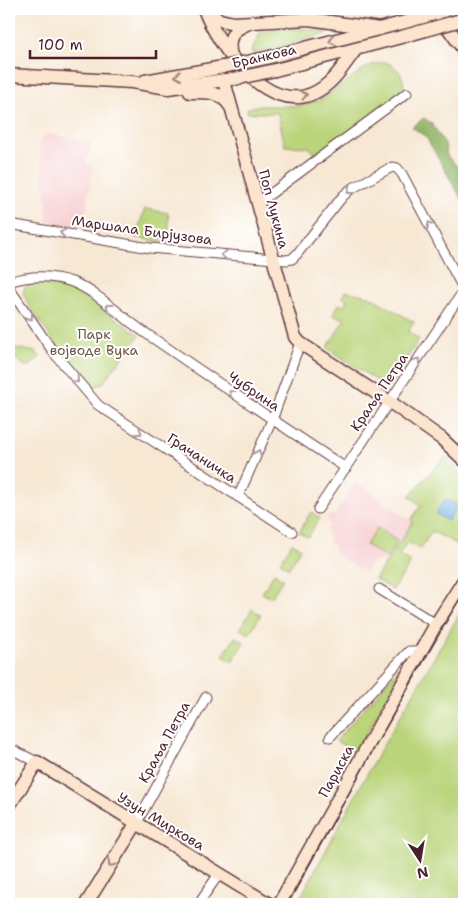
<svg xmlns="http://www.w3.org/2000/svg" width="473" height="913" viewBox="0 0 473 913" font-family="'Shantell Sans',sans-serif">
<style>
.built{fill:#f7cfd0}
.green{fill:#bad479;stroke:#827a52}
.forest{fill:#93b669;stroke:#6e6a4a}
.water{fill:#72b4e7;stroke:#5e6a89}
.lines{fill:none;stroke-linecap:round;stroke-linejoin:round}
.street-casing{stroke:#643d44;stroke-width:11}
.secondary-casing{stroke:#643d44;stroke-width:15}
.street{stroke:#fff;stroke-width:9}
.secondary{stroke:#fce5cf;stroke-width:12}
.tram{stroke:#4a1f2b;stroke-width:1}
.secondary-bridge-casing{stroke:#643d44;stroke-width:15;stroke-linecap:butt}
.secondary-bridge{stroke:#fce5cf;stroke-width:12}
.oneway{stroke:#a3827d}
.oneway2{stroke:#ae9aa0}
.labels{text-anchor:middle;stroke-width:4;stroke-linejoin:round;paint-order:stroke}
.street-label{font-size:14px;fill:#4a1f2b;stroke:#fff}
.park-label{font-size:14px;fill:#6c5542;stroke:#fff}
</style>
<rect width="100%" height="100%" fill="#fff"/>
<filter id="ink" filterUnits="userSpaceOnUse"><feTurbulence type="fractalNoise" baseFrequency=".02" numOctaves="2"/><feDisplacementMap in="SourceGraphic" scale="10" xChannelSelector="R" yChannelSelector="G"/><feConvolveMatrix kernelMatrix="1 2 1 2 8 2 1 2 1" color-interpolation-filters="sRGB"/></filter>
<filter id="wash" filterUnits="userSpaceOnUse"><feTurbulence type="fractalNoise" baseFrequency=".0096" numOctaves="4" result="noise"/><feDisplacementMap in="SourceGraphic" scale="20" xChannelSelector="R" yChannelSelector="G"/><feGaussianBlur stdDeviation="1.12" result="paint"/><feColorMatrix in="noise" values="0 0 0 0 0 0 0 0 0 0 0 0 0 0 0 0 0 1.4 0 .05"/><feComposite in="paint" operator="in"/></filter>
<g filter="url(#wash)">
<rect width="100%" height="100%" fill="#f7e8d4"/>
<g class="built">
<polygon points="49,133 92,143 86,165 93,166 83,228 46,221 48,208 39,147 41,139"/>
<polygon points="356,482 413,522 388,559 371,563 365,572 336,555 333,545 330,545 326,528 329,527 327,516 335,514"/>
</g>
<g class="green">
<polygon points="287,28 327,30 329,33 253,54 251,52 260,33"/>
<path d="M385,62C400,68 404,76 404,92L318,155L315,154L309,147L285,146L278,113H248L247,109L255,106H297L311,103L322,99L362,70L372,65Z"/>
<polygon points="145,209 168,213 170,244 135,237"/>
<path d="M33,284L54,285L72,289L140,335L102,384L93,387L63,353L48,333L30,308L23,293C24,287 27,285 33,284Z"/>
<polygon points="345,291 369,296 414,322 408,332 419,339 388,388 327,348 345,319 333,315 339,304 344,306 347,299 342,297"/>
<polygon points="9,347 36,352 40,357 28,368 9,354"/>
<polygon points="446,456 464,478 464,548 432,531 420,549 408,542 399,555 411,562 393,590 375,579 413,522 411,520 421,505 409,496"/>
<polygon points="311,512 320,518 308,537 299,532"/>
<polygon points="377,528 397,541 387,558 366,545"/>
<polygon points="292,543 301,548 289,568 280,562"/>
<polygon points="274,573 283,579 271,598 262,593"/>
<polygon points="464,606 464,904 297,904 372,765"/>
<polygon points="252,609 261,615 249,634 240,629"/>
<polygon points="235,637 244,642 232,662 223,656"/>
<polygon points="408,658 356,753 336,741"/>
</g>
<polygon class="forest" points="424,118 432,124 445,144 447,156 455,164 464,179 464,203 426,137 412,127"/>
<polygon class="water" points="445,499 457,506 448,521 436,514"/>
</g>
<g filter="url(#ink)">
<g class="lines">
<g class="street-casing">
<g id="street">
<polyline points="257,204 407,93"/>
<polyline points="9,224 150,248 286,260 292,259 297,254 343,196 351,189 392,167 397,168 402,174 464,290"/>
<path d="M9,282C29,275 52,275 72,282C98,292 121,317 144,332C211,378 278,424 346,468"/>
<polyline points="9,288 54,353 98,405 292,532"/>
<polyline points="238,497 272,420 300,343"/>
<polyline points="318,509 464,290"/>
<polyline points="379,589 436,624"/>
<polyline points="330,737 409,651 421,652"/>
<polyline points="9,748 37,762"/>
<polyline points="136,824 206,697"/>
<polyline points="198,904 219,874"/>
</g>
</g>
<g class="secondary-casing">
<g id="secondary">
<path d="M204,9C218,46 267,115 314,93C333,84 344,65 356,49"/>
<polyline points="205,9 220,20 234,23 309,19 380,29"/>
<polyline points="438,13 453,9"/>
<polyline points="440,17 464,50"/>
<path d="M231,56C227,40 231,30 247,24"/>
<polyline points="266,58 398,24"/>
<polyline points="275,70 401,37"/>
<polyline points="9,75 132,82 168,88 232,79"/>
<polyline points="145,81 223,67"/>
<polyline points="224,81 295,337 300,343 390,402 442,439 464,460"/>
<path d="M190,92C206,92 221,91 230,106"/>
<polyline points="9,806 37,762 269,904"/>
<polyline points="86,904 136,824"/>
<polyline points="279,904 436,624 464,580"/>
</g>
</g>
<use href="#street" class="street"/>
<use href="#secondary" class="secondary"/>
<polyline class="tram" points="288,904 367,761 464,591"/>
<g class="secondary-bridge-casing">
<g id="secondary-bridge">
<polyline points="398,24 438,13"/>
<polyline points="401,37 461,20"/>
<polyline points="223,67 266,58"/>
<polyline points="235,79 275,70"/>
</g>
</g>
<use href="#secondary-bridge" class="secondary-bridge"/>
</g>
<defs><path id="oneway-chevron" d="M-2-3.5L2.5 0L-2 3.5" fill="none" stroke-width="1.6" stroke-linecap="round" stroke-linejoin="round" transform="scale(1.25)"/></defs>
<g class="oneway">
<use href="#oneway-chevron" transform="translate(332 41) rotate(166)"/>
<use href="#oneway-chevron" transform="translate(178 76) rotate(172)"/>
<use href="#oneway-chevron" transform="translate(304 95) rotate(-12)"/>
<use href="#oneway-chevron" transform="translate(111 864) rotate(122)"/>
</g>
<g class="oneway2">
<use href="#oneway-chevron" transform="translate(350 191) rotate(142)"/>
<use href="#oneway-chevron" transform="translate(430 225) rotate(-118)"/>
<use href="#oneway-chevron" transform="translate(63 233) rotate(-170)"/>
<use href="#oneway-chevron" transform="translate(224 255) rotate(-175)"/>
<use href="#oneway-chevron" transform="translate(109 307) rotate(-143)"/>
<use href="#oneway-chevron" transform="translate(30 317) rotate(55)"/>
<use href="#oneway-chevron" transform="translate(417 361) rotate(-56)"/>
<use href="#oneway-chevron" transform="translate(76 380) rotate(49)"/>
<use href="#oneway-chevron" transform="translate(232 393) rotate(-146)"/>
<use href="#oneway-chevron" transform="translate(139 432) rotate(33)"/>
<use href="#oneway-chevron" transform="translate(258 453) rotate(-66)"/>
</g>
</g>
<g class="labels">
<g class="street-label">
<text transform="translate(264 56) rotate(-13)" y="5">Бранкова</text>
<text transform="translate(274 209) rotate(75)" y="5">Поп Лукина</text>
<text transform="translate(142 230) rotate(8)" y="5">Маршала Бирјузова</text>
<text transform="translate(254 391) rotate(34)" y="5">Чубрина</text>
<text transform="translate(379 392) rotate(-56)" y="5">Краља Петра</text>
<text transform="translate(202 458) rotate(33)" y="5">Грачаничка</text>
<text transform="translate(164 742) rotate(-61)" y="5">Краља Петра</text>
<text transform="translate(336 771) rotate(-61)" y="5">Париска</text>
<text transform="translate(161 821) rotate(31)" y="5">Узун Миркова</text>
</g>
<g class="park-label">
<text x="94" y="339">Парк<tspan x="94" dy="16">војводе Вука</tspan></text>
</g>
</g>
<rect width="473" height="913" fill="none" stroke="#fff" stroke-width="30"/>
<g transform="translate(420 860) rotate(168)" stroke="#ffffff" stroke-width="4" paint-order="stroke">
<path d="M0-4L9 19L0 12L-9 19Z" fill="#4a1f2b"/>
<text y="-8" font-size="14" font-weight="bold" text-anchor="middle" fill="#4a1f2b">N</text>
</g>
<path d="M30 50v8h126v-8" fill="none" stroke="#4a1f2b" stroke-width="2.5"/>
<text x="38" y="50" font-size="15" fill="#4a1f2b" stroke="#ffffff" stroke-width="4" paint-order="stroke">100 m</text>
</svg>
